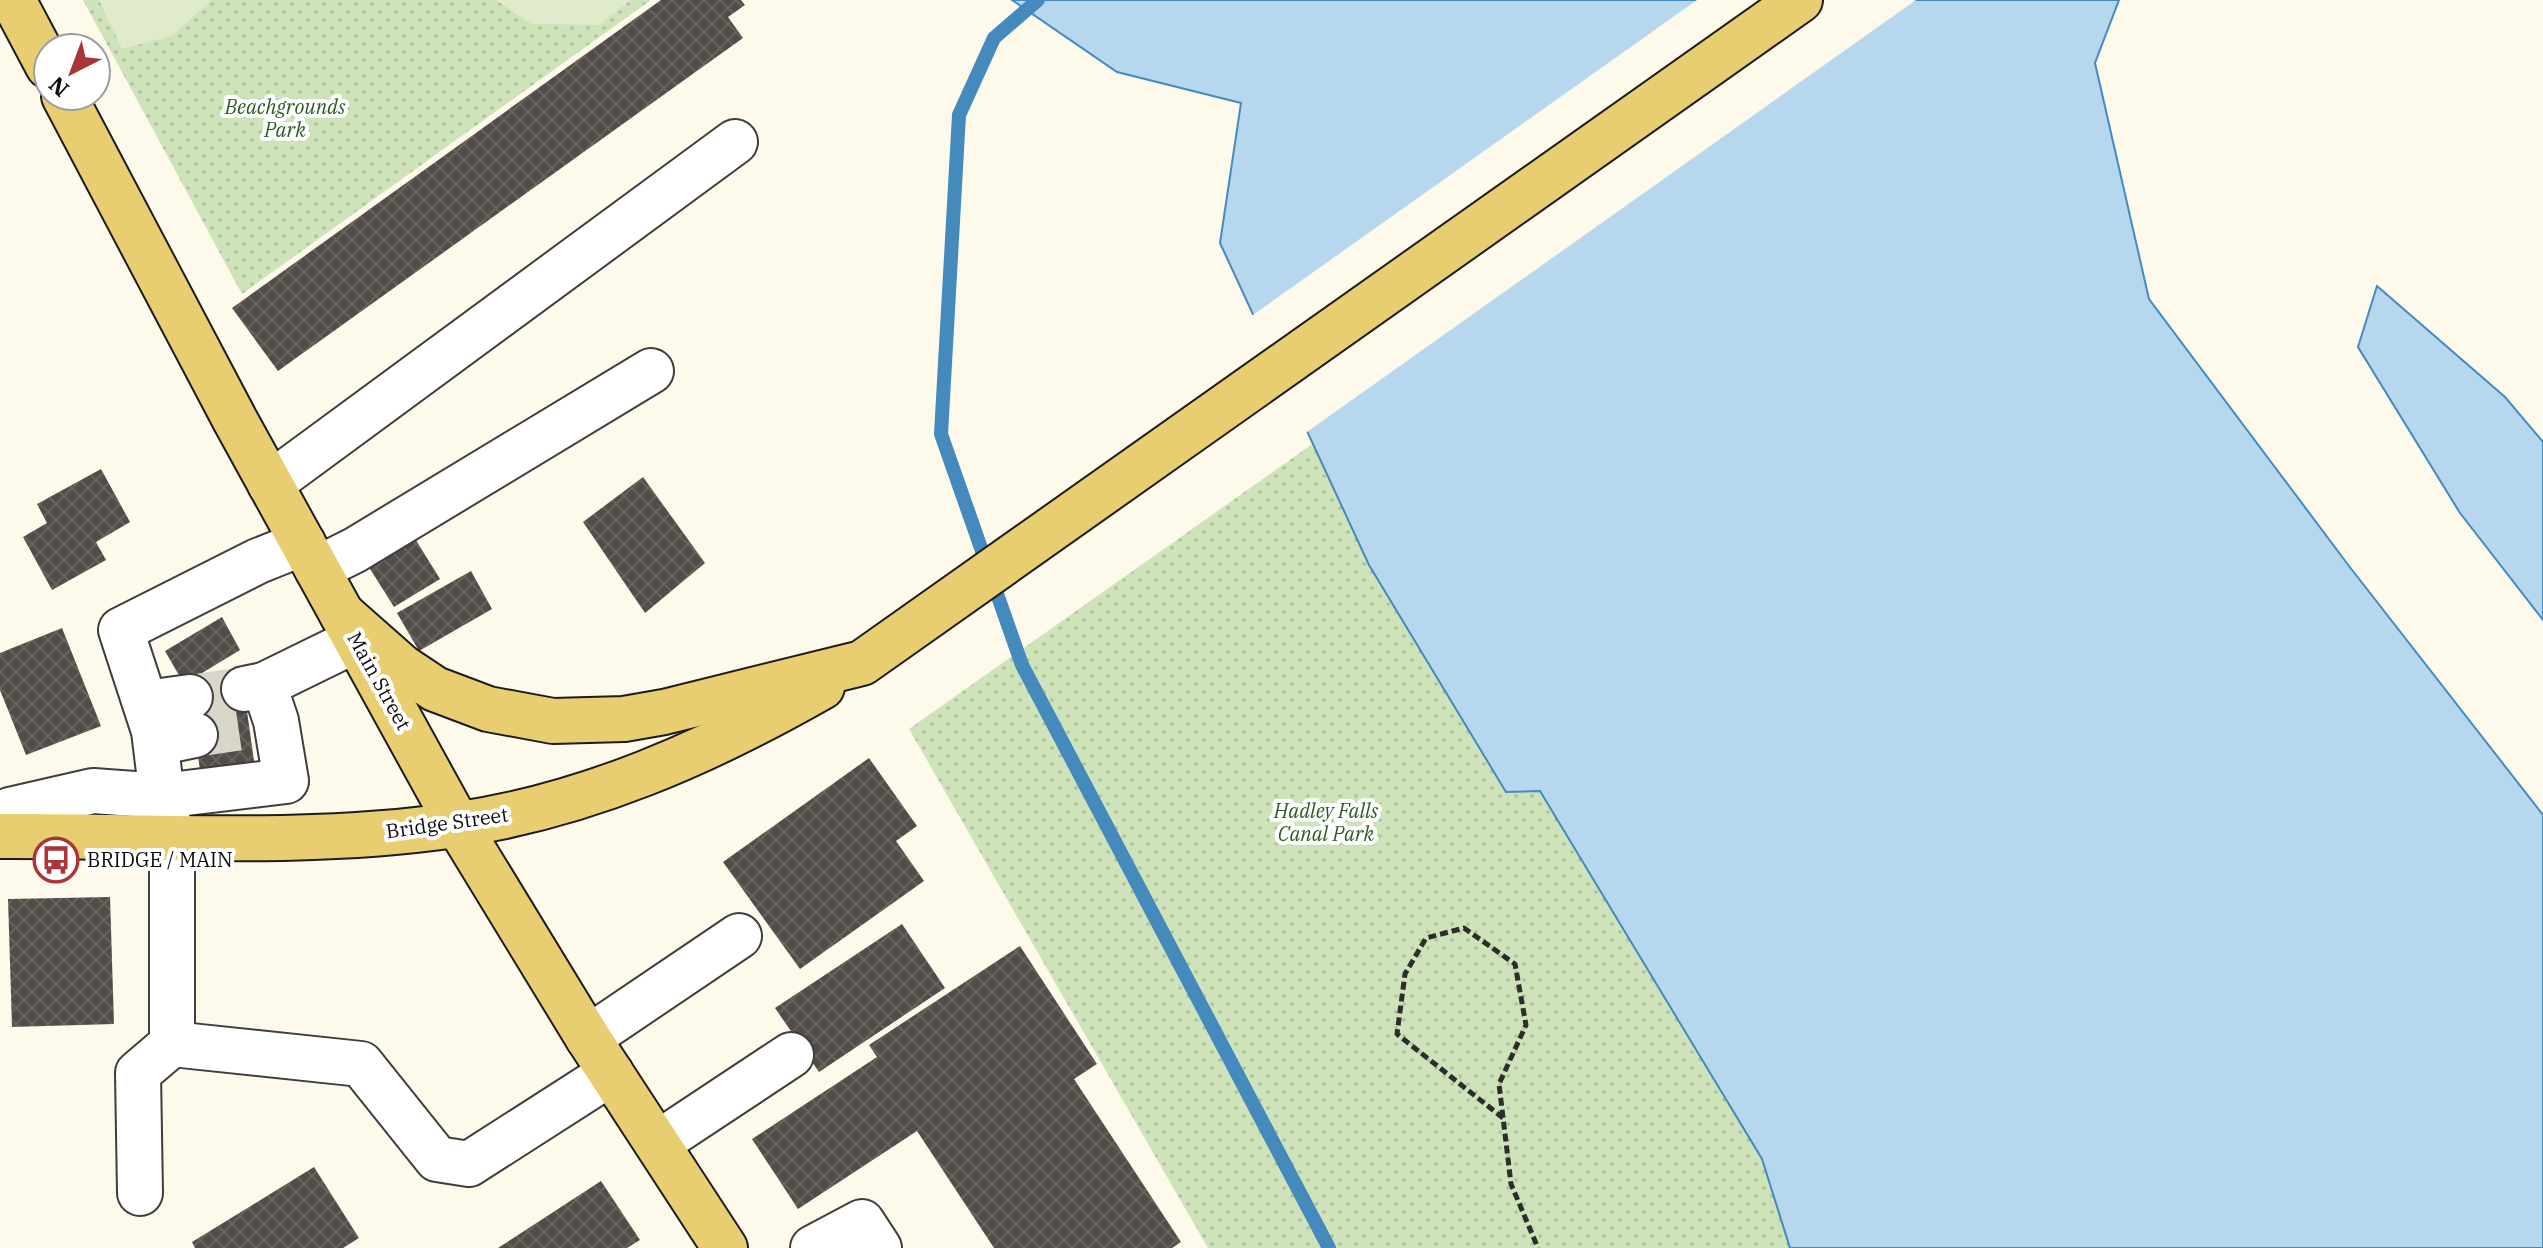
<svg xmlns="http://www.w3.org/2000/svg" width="2543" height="1248" viewBox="0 0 2543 1248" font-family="'IBM Plex Serif',serif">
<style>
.park{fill:url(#park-dots)}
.pitch{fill:#dfebca}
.water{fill:#b6d7ee;stroke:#458abd;stroke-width:2}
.pier{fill:#fdfaeb}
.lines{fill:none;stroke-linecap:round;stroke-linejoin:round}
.stream{stroke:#458abd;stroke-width:14}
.building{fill:url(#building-cross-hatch)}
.minor-tunnel{stroke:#d9d6c9;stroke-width:44;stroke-dasharray:44 22;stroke-linecap:butt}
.minor-casing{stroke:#3e3e3e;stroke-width:48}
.major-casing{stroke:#1c1c1c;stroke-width:48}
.path{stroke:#2d2d2d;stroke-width:5;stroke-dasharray:8 4;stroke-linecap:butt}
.minor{stroke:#fff;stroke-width:44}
.major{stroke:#e8ce70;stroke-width:44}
.labels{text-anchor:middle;stroke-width:8;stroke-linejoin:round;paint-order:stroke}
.park-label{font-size:20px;font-style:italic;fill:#2d5a24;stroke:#fff}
.street-label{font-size:20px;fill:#0b0b0b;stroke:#fff}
.poi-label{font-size:20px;fill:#0b0b0b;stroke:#fff;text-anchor:start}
</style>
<defs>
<pattern id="park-dots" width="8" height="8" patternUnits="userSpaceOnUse" patternTransform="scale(2)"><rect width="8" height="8" fill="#cee3b9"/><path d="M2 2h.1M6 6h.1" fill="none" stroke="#b0c19e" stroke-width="1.8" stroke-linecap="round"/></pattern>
<pattern id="building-cross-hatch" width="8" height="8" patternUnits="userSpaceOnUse" patternTransform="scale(2)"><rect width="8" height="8" fill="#524d49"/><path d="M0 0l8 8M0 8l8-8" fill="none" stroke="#66625f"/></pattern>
</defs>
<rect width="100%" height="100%" fill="#fdfaeb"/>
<g class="park">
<polygon points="83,0 651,0 242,294"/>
<polygon points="1437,356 1834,1248 1208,1248 909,729"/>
</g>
<g class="pitch">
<polygon points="99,0 212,0 172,36 122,49"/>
<polygon points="496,0 631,0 599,25 531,24"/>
</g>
<g class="water">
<polygon points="1012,0 2119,0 2095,63 2149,299 2349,566 2543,815 2543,1248 1790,1248 1762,1159 1540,791 1506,792 1369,565 1220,243 1241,103 1117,72"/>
<polygon points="2377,286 2505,397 2543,442 2543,620 2460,513 2358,347"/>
</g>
<polygon class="pier" points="1697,0 1916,0 1304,434 1250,317"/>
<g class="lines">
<polyline class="stream" points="1038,0 994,38 959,115 941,434 1022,665 1329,1248"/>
</g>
<g class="building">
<polygon points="661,0 741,0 745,5 728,17 743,38 278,371 232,308"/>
<polygon points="101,469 130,522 96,542 106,560 52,590 23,537 47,523 37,504"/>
<polygon points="643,477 705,563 645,613 583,522"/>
<polygon points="414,537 440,579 394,607 360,553"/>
<polygon points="471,571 492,609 419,651 397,613"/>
<polygon points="222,617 240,650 184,684 165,651"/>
<polygon points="62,628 101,726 26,755 0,690 0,653"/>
<polygon points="242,676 256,775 202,783 187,684"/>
<polygon points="869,758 917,826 896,841 924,881 800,969 723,862"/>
<polygon points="110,897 114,1024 12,1027 8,899"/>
<polygon points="902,924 945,988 819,1072 775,1008"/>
<polygon points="1020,946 1097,1064 1074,1079 1181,1242 1172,1248 994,1248 917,1131 798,1209 752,1139 877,1057 869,1045"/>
<polygon points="314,1167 359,1238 343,1248 195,1248 192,1242"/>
<polygon points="601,1181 640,1240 627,1248 498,1248"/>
</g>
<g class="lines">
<g class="minor-tunnel">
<polyline points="190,697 244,689"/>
<polyline points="195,735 249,727"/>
</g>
<g class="minor-casing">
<g id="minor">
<polyline points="270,484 735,142"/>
<polyline points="317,569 355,550 651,371"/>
<polyline points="264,685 356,640"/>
<polyline points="244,689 264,685 276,721 286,781 162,796 154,731 121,630 258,561 303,543"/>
<polyline points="146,703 190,697"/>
<polyline points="156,743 195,735"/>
<polyline points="13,836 10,810 93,791 162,796 172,838 172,1044 138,1073 140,1193"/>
<polyline points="588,1038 739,936"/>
<polyline points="172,1044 361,1064 437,1159 469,1164 611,1073"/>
<polyline points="658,1143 791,1055"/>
<polyline points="813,1248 862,1222 879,1248"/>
</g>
</g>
<g class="major-casing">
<g id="major">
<polyline points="13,0 48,66"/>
<polyline points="64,96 235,420 458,825 588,1038 725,1248"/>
<polyline points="342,614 402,667 435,689 488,709 553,721 624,719 664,712 862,663 1800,0"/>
<path d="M0,836C152,835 304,847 455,825C586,806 708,752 822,687"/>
</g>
</g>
<polyline class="path" points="1503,1118 1397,1034 1405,974 1426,938 1464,928 1515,964 1526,1025 1499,1084 1511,1184 1538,1248"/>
<use href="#minor" class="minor"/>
<use href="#major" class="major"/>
</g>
<defs>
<g id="bus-ring" transform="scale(2.3)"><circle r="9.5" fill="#fff" stroke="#aa3436" stroke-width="1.5"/><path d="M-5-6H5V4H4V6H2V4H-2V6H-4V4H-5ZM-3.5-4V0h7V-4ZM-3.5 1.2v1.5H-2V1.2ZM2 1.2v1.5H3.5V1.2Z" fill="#aa3436"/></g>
</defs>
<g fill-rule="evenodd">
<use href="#bus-ring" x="56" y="860"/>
</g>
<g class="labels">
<g class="park-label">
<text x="285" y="114">Beachgrounds<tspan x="285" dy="23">Park</tspan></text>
<text x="1326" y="818">Hadley Falls<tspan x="1326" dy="23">Canal Park</tspan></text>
</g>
<g class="street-label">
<text transform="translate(379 681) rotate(61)" y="7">Main Street</text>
<text transform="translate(447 823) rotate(-8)" y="7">Bridge Street</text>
</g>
<g class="poi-label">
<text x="87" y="867">BRIDGE / MAIN</text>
</g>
</g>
<g transform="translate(72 72) rotate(222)"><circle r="38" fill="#ffffff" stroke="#9d9d9d" stroke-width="2"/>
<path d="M0-6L14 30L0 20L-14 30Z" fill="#aa3436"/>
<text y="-12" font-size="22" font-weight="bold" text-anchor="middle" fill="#0b0b0b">N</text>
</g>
</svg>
